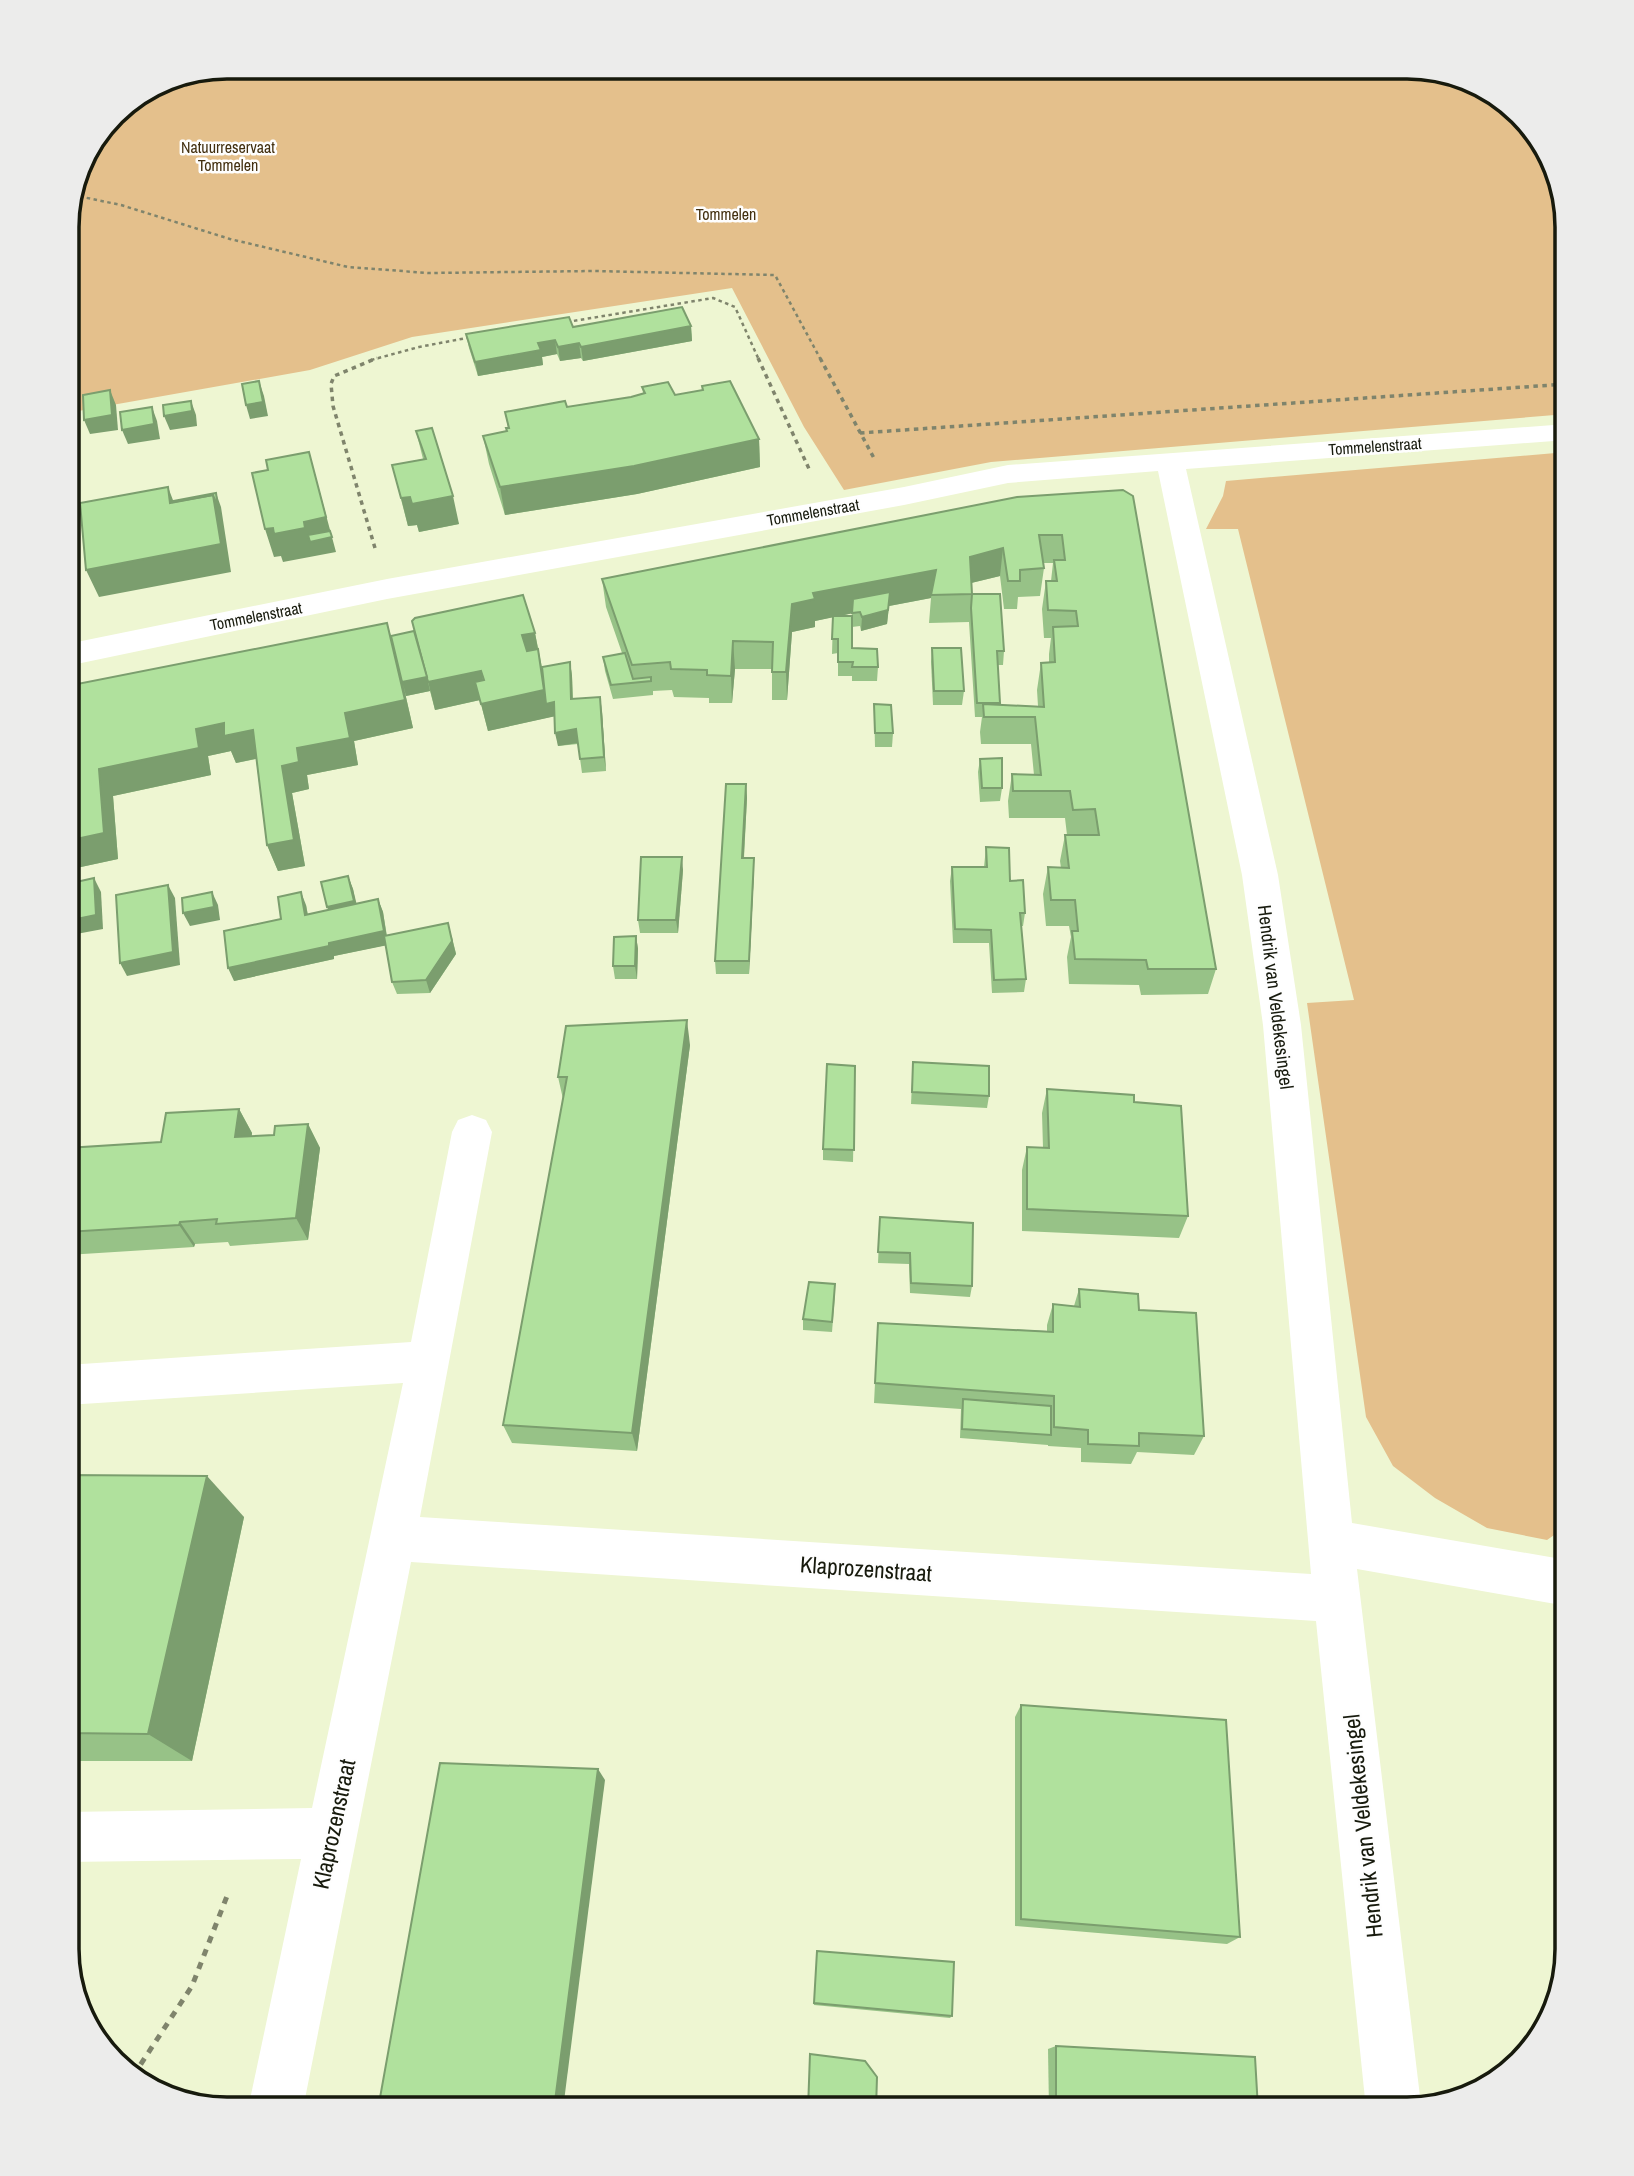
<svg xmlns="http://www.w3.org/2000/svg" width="1634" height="2176" viewBox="0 0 1634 2176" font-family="'Archivo Narrow',sans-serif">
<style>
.green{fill:#e4c08c}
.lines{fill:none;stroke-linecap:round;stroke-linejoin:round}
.path-far2{stroke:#7f846c;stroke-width:2.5;stroke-dasharray:3.5 3.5;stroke-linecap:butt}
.path-far1{stroke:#7f846c;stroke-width:3.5;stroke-dasharray:4.5 4.5;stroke-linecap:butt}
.path{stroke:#7f846c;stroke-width:5;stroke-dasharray:7 7;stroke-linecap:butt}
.minor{fill:#fff;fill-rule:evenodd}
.wall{fill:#97c287;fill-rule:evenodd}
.shaded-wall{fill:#7b9e6e}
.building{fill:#b0e19d;stroke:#7b9e6e;stroke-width:2}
.labels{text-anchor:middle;stroke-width:5;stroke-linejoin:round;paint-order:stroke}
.far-park-label{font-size:16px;fill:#422f0f;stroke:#fefefe}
.far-street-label{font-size:16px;fill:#171a0d;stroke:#fefefe}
.street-label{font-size:19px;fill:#171a0d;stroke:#fefefe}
.near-street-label{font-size:23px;fill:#171a0d;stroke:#fefefe}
.rim{fill:none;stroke:#171a0d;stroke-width:3.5}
</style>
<rect width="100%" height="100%" fill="#eef6d2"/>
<g class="green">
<polygon points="226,67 1418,67 1488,88 1541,138 1567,226 1567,414 991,462 844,490 804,427 732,288 412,337 310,370 67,413 67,216 83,156 121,106 166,79"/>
<polygon points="1567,452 1567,1526 1547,1540 1487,1528 1435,1498 1393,1466 1366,1417 1307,1003 1354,1000 1238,529 1206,529 1223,496 1226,481"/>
</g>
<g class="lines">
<g class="path-far2">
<path d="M151,88C177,89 200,85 220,68"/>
<polyline points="73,195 121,205 230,239 348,267 428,273 594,271 775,275 821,360"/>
<polyline points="567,322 713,298 735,307 759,360"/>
<polyline points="371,360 419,347 472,337"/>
</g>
<g class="path-far1">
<polyline points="758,358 810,471"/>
<polyline points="820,358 875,460"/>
<polyline points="860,433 1567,384"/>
<polyline points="375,548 333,406 331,384 334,376 377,358"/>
</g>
<polyline class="path" points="133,2076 192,1986 229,1891"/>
<polygon class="minor" points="1567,424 1567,440 1186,469 1278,875 1301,1025 1352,1523 1567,1560 1567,1606 1357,1569 1421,2105 1408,2109 1366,2109 1316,1621 411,1562 303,2109 248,2109 301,1859 67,1862 67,1812 312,1808 403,1383 67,1405 67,1365 411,1342 452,1132 458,1120 472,1115 486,1120 492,1132 420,1517 1311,1574 1263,1025 1242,875 1158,471 1008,483 904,505 387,599 67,666 67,644 387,579 904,487 1008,465"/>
</g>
<g class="wall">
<polygon points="691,326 692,341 583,361 581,358 560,361 557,354 542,357 543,365 478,376 469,348 466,334 573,327"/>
<polygon points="702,386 759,439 760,467 637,494 505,515 489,464 483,436 506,431 506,428 508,428 505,412 567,407 631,397 643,393 642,387 675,395 702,390"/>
<polygon points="416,431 459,524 419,532 417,525 408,526 392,465 423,459"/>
<path d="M1123,490L1216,969L1208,994L1141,995L1139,985L1069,984L1067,957L1071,937L1069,926H1046L1043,894L1048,867L1061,868L1060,861L1065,835H1067L1065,818H1009L1008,801L1012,774L1034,775L1031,744H981L980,732L982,717H975L969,622L929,623L931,598L889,606L887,624L861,631L860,626L852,627V648L878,667L877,681H852V676H838V653L832,654L833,617L815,621V627L792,632L787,700H772V669H735L732,703H709V698L674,697L672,690L653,691V695L613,699L605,671L603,657L622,653L606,607L602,579ZM1043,563H1053L1051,581H1046L1042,609L1044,638H1051L1049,654V662L1041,663L1037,690L1038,706L1000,705L998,665H1003L1004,651L972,594L971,583L1000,576L1004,609H1017L1018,597L1040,596L1044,568ZM852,613V618L841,616Z"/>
<polygon points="535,633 543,672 570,662 572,676 573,699 602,711 606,771 582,773 578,744 558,746 555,716 488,731 480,700 435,710 430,691 406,696 403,684 413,728 354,741 358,765 307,775 309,789 292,793 305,866 278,871 267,845 256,759 236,763 231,751 208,756 211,775 113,796 118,859 67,870 67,686 391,636"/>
<polygon points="932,648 964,691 962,705 933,705 931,662"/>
<polygon points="874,704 893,733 892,747 875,747"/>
<polygon points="980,759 1002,788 1000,801 980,802 978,772"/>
<polygon points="746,784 747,798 744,858 754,871 749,974 716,974 715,961"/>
<polygon points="986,847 1010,881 1025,913 1023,926 1021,926 1026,979 1024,992 992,993 989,943 953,943 950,881 952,867 984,867"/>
<polygon points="683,870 678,933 640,933 638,920"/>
<polygon points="348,876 353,889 356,904 378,899 383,912 387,936 452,937 456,954 430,993 397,994 392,982 386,945 334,956 334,959 234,981 281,919 306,905 308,915 328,910"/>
<polygon points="636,936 638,949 637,979 615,979 613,966"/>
<polygon points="690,1045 637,1451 512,1443 503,1425 563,1099 558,1077"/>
<polygon points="913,1062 989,1096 987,1108 911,1104"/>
<polygon points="855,1066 853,1162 823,1160 823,1149"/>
<polygon points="1047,1089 1134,1102 1188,1216 1179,1238 1022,1231 1022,1170 1027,1147 1043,1148 1042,1113"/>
<polygon points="239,1109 252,1133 252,1136 274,1135 308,1124 320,1148 308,1240 230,1246 228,1242 195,1244 194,1247 67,1255 67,1148 161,1142"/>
<polygon points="880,1217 972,1286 970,1297 910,1293 909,1264 878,1263"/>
<polygon points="1079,1289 1139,1310 1204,1436 1194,1455 1137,1452 1131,1464 1081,1462 1081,1448 1048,1446 1048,1445 960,1438 961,1409 874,1403 878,1323 1047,1331 1047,1325 1053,1304 1074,1306"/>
<polygon points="835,1295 832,1332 803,1330 803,1319"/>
<polygon points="67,1475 244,1517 192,1761 67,1761"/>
<polygon points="1021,1705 1240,1937 1227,1944 1015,1926 1015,1717"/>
<polygon points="817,1951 952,2016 950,2018 814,2005"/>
<polygon points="1056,2046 1258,2109 1049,2109 1048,2049"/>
</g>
<g class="shaded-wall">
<polygon points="691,326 692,341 583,361 581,347"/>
<polygon points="555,340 557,354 542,357 543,365 478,376 475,362 538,343"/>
<polygon points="579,343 581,358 560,361 558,347"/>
<polygon points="259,381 264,396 268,416 250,419 246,405"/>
<polygon points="110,390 116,405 118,430 90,434 84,420"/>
<polygon points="191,401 196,415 197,426 170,430 164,416"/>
<polygon points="152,407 157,421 160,439 128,444 122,430"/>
<polygon points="759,439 760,467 637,494 505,515 500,487"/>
<polygon points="309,452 336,552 283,562 281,556 274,557 265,529 304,522"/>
<polygon points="168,487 179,516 216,493 221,507 231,572 99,597 86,570 170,503"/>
<polygon points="453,496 459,524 419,532 417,525 408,526 401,498 410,497"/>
<polygon points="1003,548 1000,576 967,584 970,557"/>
<polygon points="936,570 931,598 889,606 887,624 861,631 862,617 888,606 815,621 815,627 792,632 787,700 786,672 792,604 813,593"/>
<polygon points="387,623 395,650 427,677 430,691 406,696 403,684 413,728 354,741 358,765 307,775 309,789 292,793 305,866 278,871 267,845 282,766 297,748 345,713"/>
<polygon points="535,633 543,676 554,702 556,716 488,731 481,704 527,663 522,635"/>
<polygon points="733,641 735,669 732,703 731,676"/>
<polygon points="570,662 572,676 573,713 571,699"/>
<polygon points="481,671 487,698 475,682 480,700 435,710 427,677"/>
<polygon points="600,697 602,711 606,771 604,757"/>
<polygon points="224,723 253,730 264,757 236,763 231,751 208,756 211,775 113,796 118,859 67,870 67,841 99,769 196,729"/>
<polygon points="576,729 578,743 558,746 555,733"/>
<polygon points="746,784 747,798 743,871 742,858"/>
<polygon points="682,857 683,870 678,933 676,920"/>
<polygon points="754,858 754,871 749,974 749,961"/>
<polygon points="348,876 353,889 359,914 332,920 327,907"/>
<polygon points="94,878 101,892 103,929 71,935 67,929 67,921"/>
<polygon points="168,885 175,898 180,965 127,976 120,963"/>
<polygon points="212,892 218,905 220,920 190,926 183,913"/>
<polygon points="301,892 306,905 310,928 305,915"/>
<polygon points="378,899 383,912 388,945 334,956 334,959 234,981 228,968 329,943"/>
<polygon points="448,923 456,954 430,993 426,980"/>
<polygon points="636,936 638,949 637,979 635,966"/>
<polygon points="687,1020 690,1045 637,1451 632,1433"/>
<polygon points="239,1109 252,1133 248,1160 235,1137"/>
<polygon points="308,1124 320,1148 308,1240 296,1218"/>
<polygon points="180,1222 195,1244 194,1247 179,1225"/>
<polygon points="207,1476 244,1517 192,1761 148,1734"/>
<polygon points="598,1769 605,1780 563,2109 554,2109"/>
</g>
<g class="building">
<polygon points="682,307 691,326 581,347 579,343 558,347 555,340 538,343 541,350 475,362 466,334 569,317 573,327"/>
<polygon points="259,381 263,402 246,405 242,384"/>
<polygon points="730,381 759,439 634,466 500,487 483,436 507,431 506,428 509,428 505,412 565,401 567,407 631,397 645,393 642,387 668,382 675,395 703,390 702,386"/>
<polygon points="110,390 112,415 84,420 83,395"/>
<polygon points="191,401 192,411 164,416 163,405"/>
<polygon points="152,407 154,424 122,430 120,412"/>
<polygon points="432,428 453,496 412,504 410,497 401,498 392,465 426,459 416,431"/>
<polygon points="309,452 326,517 304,522 305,528 274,534 273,528 265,529 252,473 268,470 266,460"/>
<polygon points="168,487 170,503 213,495 221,544 86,570 80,503"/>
<polygon points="1123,490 1133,496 1216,969 1148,969 1146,960 1075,959 1072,931 1078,931 1075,900 1051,900 1048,867 1069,868 1065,835 1099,835 1095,809 1073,810 1070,791 1013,791 1012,774 1041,775 1035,717 984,717 983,704 1044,707 1041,663 1055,662 1053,627 1078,626 1076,611 1048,610 1046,581 1057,581 1054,560 1065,560 1062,535 1039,535 1044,568 1020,570 1020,581 1008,581 1003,548 970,557 972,594 931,595 936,570 813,593 815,599 792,604 786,672 772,672 773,642 733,641 731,676 707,675 707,670 671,669 670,662 632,665 602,579 1017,497"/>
<polygon points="216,493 218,508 213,495 173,502 173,501"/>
<polygon points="330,531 332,537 310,542 308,535"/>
<polygon points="890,592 888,610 862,617 860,612 852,613 853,599"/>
<polygon points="972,594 1000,594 1004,651 997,651 1000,703 977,703 971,608"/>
<polygon points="523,595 535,633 522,635 527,651 538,649 544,690 481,704 475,682 484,680 481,671 428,682 412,621 415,618"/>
<polygon points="833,616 852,616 852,648 877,649 878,667 852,667 853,662 838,662 838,639 832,639"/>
<polygon points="387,623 405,700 345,713 350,738 297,748 299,762 282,766 294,840 267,845 253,730 224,736 224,723 196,729 199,748 99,769 104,833 67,841 67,686"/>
<polygon points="414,631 427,677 402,682 391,636"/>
<polygon points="932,648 961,648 964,691 934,691"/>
<polygon points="625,653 633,679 651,677 651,681 611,685 603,657"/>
<polygon points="570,662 571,699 600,697 604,757 580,759 576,729 555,733 554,702 546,704 542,667"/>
<polygon points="874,704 891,705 893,733 875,733"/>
<polygon points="1002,758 1002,788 982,788 980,759"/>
<polygon points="726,784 746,784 742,858 754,858 749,961 715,961"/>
<polygon points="986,847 1009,848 1010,881 1023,880 1025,913 1020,913 1026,979 994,980 991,930 955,929 952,867 987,867"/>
<polygon points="641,857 682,857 676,920 638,920"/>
<polygon points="348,876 354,901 327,907 321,882"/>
<polygon points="94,878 96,915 67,921 67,884"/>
<polygon points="168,885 173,952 120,963 116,895"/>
<polygon points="212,892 214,907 183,913 182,898"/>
<polygon points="301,892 305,915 378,899 384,931 329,943 329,946 228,968 224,931 281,919 278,897"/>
<polygon points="448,923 452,941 426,980 392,982 384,936"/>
<polygon points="636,936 635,966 613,966 614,937"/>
<polygon points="687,1020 632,1433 503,1425 567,1077 558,1077 566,1026"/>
<polygon points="913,1062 989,1066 989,1096 912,1092"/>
<polygon points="827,1064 855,1066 854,1150 823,1149"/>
<polygon points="1047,1089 1134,1095 1134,1102 1181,1106 1188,1216 1027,1209 1027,1147 1049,1148"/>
<polygon points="239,1109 235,1137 274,1135 275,1126 308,1124 296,1218 216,1224 217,1219 180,1222 179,1225 67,1232 67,1148 161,1142 166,1113"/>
<polygon points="880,1217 973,1223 972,1286 911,1283 910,1253 878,1252"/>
<polygon points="809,1282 835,1284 832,1322 803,1319"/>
<polygon points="1079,1289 1138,1294 1139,1310 1196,1313 1204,1436 1139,1433 1139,1446 1088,1444 1088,1430 1054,1427 1054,1396 875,1383 878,1323 1053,1332 1053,1304 1080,1307"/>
<polygon points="963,1399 1051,1406 1051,1435 962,1429"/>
<polygon points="67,1475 207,1476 148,1734 67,1733"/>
<polygon points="1021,1705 1226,1720 1240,1937 1021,1919"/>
<polygon points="440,1763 598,1769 554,2109 378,2109"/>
<polygon points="817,1951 954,1962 952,2016 814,2003"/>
<polygon points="1056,2046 1255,2057 1258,2109 1056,2109"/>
<polygon points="810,2054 865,2061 877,2077 876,2109 808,2109"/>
</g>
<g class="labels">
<g class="far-park-label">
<text x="228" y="153">Natuurreservaat<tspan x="228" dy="18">Tommelen</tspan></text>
<text x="726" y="220">Tommelen</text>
</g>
<g class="far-street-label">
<text transform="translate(1375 446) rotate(-4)" y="6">Tommelenstraat</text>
<text transform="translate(813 512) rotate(-10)" y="6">Tommelenstraat</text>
<text transform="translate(256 616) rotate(-11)" y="6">Tommelenstraat</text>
</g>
<g class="street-label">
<text transform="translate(1276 997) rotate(83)" y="7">Hendrik van Veldekesingel</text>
</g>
<g class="near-street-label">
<text transform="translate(866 1569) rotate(4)" y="8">Klaprozenstraat</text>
<text transform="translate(334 1824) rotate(-78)" y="8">Klaprozenstraat</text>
<text transform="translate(1363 1826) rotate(-96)" y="8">Hendrik van Veldekesingel</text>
</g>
</g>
<path d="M0 0H1634V2176H0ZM227 79H1407A148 148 0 0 1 1555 227V1949A148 148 0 0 1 1407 2097H227A148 148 0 0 1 79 1949V227A148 148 0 0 1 227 79Z" fill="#ececeb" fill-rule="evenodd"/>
<path class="rim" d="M227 79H1407A148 148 0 0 1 1555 227V1949A148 148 0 0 1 1407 2097H227A148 148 0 0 1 79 1949V227A148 148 0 0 1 227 79Z"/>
</svg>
